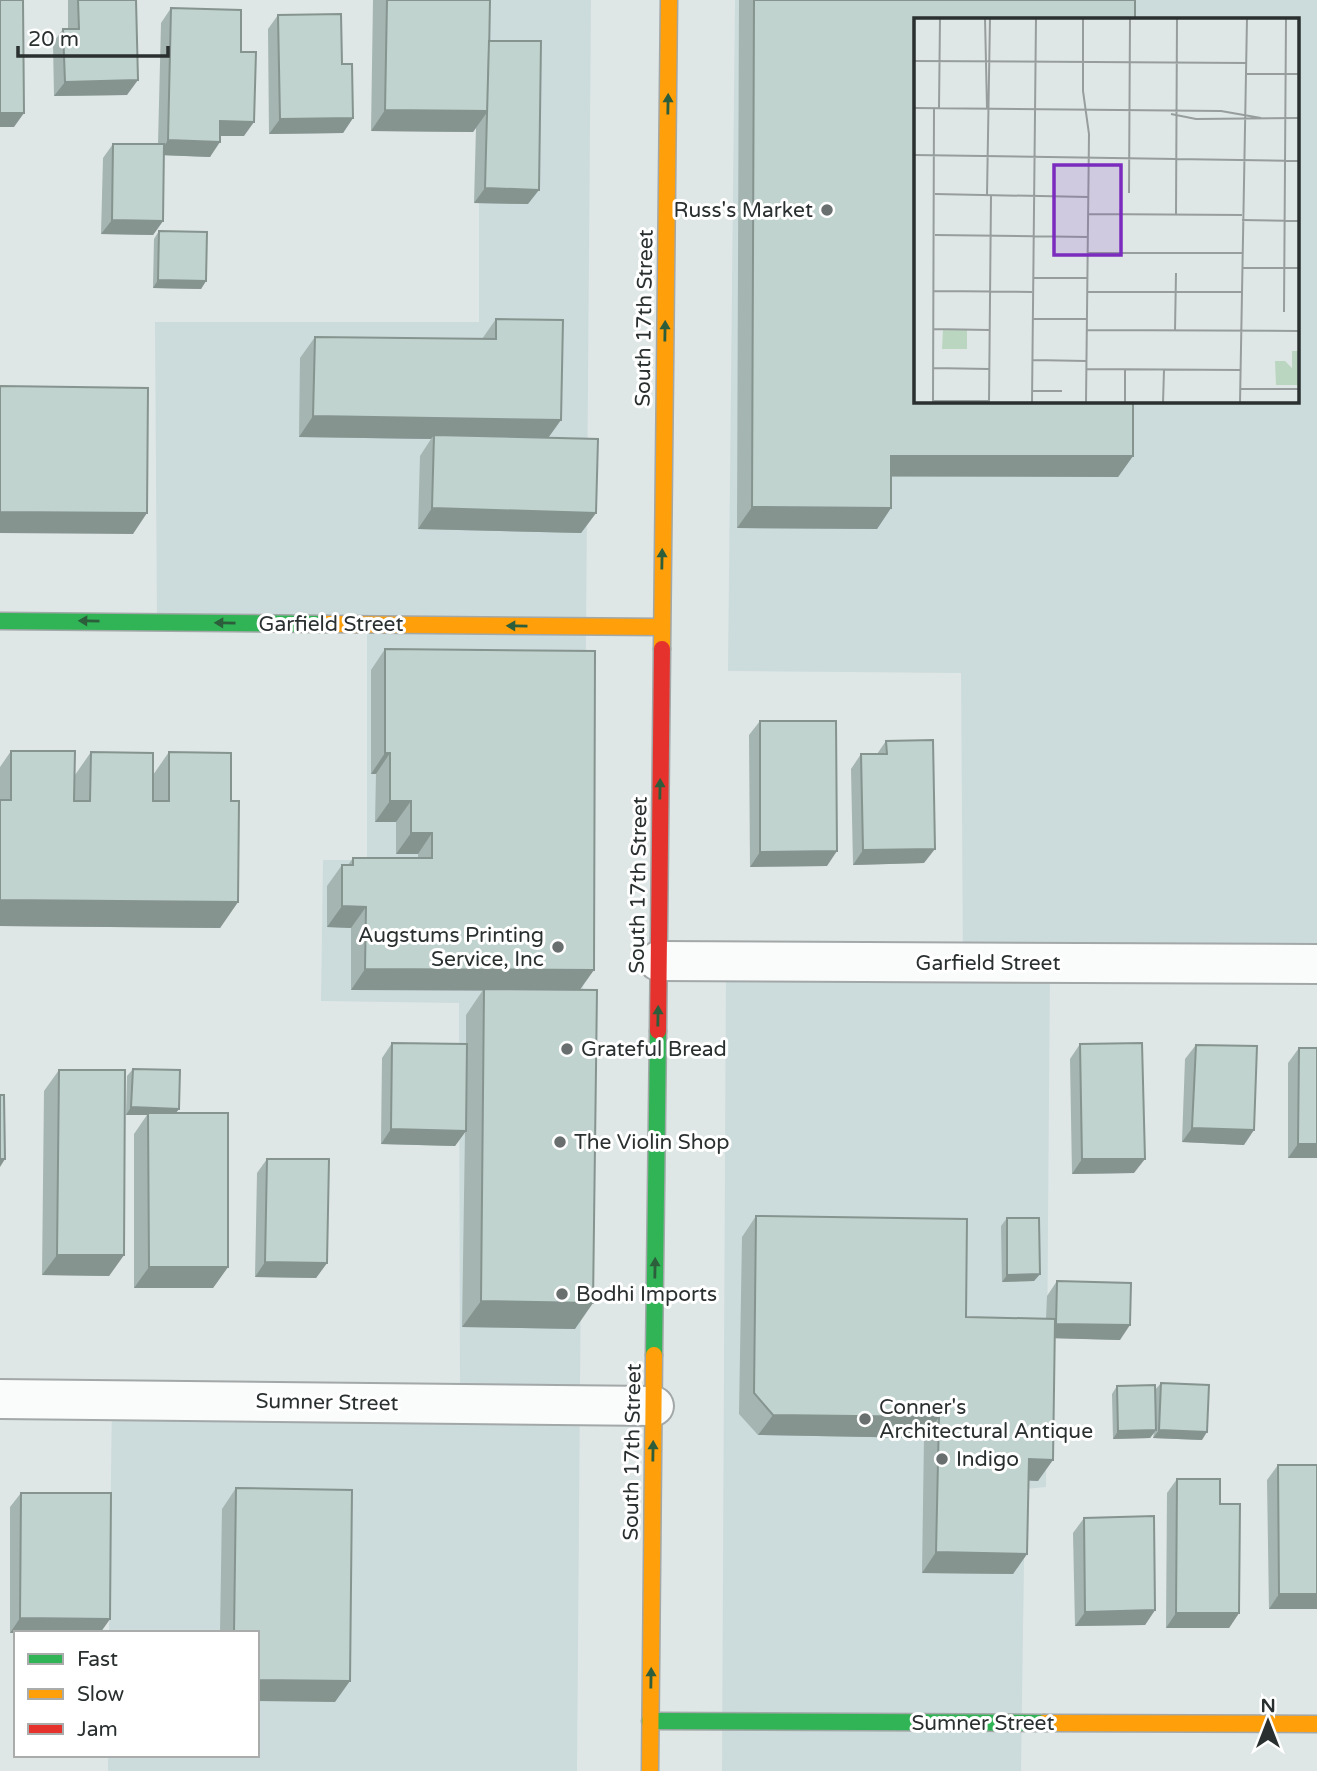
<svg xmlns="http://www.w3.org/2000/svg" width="1317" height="1771" viewBox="0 0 1317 1771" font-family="'Varela Round',sans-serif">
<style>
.built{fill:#ccdbdb;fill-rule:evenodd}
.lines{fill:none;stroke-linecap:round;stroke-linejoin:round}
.street-casing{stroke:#a2a7a7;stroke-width:42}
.fast-casing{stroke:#a2a7a7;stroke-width:19}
.slow-casing{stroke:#a2a7a7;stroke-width:19}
.jam-casing{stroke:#a2a7a7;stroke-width:19}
.street{stroke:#fafbfb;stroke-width:38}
.fast{stroke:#30b455;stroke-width:16}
.slow{stroke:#ff9f0a;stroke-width:16}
.jam{stroke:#e5322d;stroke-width:16}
.wall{fill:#a5b5b1}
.shaded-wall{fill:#869490}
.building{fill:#c0d3ce;stroke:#869490;stroke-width:2}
.oneway{fill:#2c5e3c}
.poi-dot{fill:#696f6f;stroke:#fff;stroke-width:2.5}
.labels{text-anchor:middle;stroke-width:6;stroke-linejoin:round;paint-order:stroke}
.poi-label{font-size:21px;fill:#2a2f2f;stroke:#fff;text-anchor:start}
.street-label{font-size:21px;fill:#2a2f2f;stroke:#fff}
.inset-road{fill:none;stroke:#979d9d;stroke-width:2}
.view{fill:#7b2cbf;fill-opacity:0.15;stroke:#7b2cbf;stroke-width:3.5}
.inset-edge{fill:none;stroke:#2a2f2f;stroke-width:3.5}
</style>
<rect width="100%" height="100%" fill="#dfe6e6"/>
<g class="built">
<polygon points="479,0 591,0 577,1771 108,1771 108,1755 257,1755 257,1633 109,1633 112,1400 460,1403 459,1003 321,1001 323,860 367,860 367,624 157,622 155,322 479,322"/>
<path d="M735,0H1317V964L1050,963L1046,1487L1025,1489L1021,1771H722L726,961L963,962L961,673L728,671ZM916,19H1298V401H916Z"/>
</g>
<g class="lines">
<g class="street-casing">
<g id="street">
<polyline points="658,961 1317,964"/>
<polyline points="0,1399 654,1406"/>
</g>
</g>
<g class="fast-casing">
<g id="fast">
<polyline points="0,621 326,624"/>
<polyline points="654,1355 658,1031"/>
<polyline points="650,1721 1044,1723"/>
</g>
</g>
<g class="slow-casing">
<g id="slow">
<polyline points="326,624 661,627"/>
<polyline points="662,649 669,0"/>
<polyline points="1044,1723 1317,1724"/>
<polyline points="650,1771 654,1355"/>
</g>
</g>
<g class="jam-casing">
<polyline id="jam" points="658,1031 662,649"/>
</g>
<use href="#street" class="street"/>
<use href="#fast" class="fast"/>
<use href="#slow" class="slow"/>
<use href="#jam" class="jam"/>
</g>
<g class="wall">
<polygon points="68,0 136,0 127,95 54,96 53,43 63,29 68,29"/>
<polygon points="373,0 490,0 489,41 528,204 474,203 476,128 473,132 371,131"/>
<polygon points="739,0 1135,0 1133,456 1118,477 891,477 891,508 877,529 737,528"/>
<polygon points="171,8 241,52 244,136 220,136 210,157 164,155 163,221 153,235 101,234 103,158 113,144 158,144 161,23"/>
<polygon points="278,15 342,64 353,118 343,133 269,134 268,29"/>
<polygon points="159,231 206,281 201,289 153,288 154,239"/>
<polygon points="496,319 549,438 596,513 581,533 418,529 420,456 431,439 299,437 300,358 315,337 482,339"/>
<polygon points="385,649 580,990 575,1329 462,1327 465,1132 455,1146 381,1144 382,1058 392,1043 466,1044 466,1015 483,990 351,990 351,928 327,927 327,886 342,865 348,865 353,858 418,858 418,854 396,854 396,822 375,822 376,774 371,774 371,670"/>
<polygon points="760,721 827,866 750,867 749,735"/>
<polygon points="886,741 924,863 853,865 851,769 861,754 877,754"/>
<polygon points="11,751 75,775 91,752 153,775 169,752 231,801 238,902 220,928 0,926 0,767"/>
<polygon points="1080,1044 1134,1173 1072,1174 1070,1059"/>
<polygon points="1196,1045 1244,1145 1182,1142 1185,1059"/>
<polygon points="1299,1048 1317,1158 1288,1158 1288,1063"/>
<polygon points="133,1069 179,1109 176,1113 228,1267 213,1288 134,1288 134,1134 147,1115 126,1115 127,1076"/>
<polygon points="59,1070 124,1255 109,1276 42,1275 44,1091"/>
<polygon points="267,1159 327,1263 316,1278 255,1277 257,1173"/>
<polygon points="756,1216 966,1317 1046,1319 1047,1296 1057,1281 1120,1340 1055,1338 1038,1481 1028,1480 1027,1554 1013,1574 922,1573 924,1438 758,1435 739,1414 742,1237"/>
<polygon points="1007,1218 1040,1274 1034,1281 1002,1282 1001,1226"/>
<polygon points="1161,1383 1202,1440 1153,1438 1154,1433 1150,1438 1113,1439 1112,1394 1117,1386 1155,1390"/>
<polygon points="1278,1465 1317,1609 1269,1609 1267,1480"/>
<polygon points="1177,1479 1220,1504 1239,1613 1229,1628 1166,1628 1167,1493"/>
<polygon points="236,1488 335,1702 257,1633 220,1633 222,1509"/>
<polygon points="21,1493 110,1619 100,1633 10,1633 10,1507"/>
<polygon points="1084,1518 1155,1610 1145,1625 1075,1626 1073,1533"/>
</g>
<g class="shaded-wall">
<polygon points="138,80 127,95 54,96 65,82"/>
<polygon points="385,110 488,111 473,132 371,131"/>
<polygon points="0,113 24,113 14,127 0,127"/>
<polygon points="353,118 343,133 269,134 280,119"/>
<polygon points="220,121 254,122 244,136 210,136"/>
<polygon points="168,140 220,142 210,157 158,155"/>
<polygon points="485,188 539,190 528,204 474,203"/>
<polygon points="112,220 163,221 153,235 101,234"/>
<polygon points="158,280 206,281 201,289 153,288"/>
<polygon points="313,416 561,420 546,441 434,435 431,439 299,437"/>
<polygon points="891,456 1133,456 1118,477 877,476"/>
<polygon points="752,507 891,508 877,529 737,528"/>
<polygon points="432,508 596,513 581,533 418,529"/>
<polygon points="0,512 147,513 133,534 0,533"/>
<polygon points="385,753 390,753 376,774 371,774"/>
<polygon points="390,801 411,801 396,822 375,822"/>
<polygon points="411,833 432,833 418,854 396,854"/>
<polygon points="935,849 924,863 853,865 863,850"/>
<polygon points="837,851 827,866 750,867 760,852"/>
<polygon points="0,900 238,902 220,928 0,926"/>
<polygon points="342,906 366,907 351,928 327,927"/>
<polygon points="365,969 594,970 579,991 351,990"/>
<polygon points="131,1107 179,1109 173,1116 148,1113 147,1115 126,1115"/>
<polygon points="1192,1128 1254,1130 1244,1145 1182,1142"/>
<polygon points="391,1129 466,1131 455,1146 381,1144"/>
<polygon points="1298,1144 1317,1144 1317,1158 1288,1158"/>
<polygon points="0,1159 5,1159 0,1167"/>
<polygon points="1082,1159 1145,1159 1134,1173 1072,1174"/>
<polygon points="57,1255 124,1255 109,1276 42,1275"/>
<polygon points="265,1262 327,1263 316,1278 255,1277"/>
<polygon points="149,1267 228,1267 213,1288 134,1288"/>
<polygon points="1040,1274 1034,1281 1002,1282 1007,1275"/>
<polygon points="481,1301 593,1303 575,1329 462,1327"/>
<polygon points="1056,1324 1130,1325 1120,1340 1045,1338"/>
<polygon points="773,1415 939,1417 924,1438 758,1435"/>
<polygon points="1156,1430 1150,1438 1113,1439 1118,1431"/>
<polygon points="1159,1430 1207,1432 1202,1440 1153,1438"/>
<polygon points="1029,1459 1053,1460 1038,1481 1014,1480"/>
<polygon points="936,1552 1027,1554 1013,1574 922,1573"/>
<polygon points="1279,1594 1317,1594 1317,1609 1269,1609"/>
<polygon points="1155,1610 1145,1625 1075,1626 1085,1612"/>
<polygon points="1176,1613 1239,1613 1229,1628 1166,1628"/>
<polygon points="20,1618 110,1619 100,1633 10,1633"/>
<polygon points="257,1680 350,1681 335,1702 257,1701"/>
</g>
<g class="building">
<polygon points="0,0 23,0 24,113 0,113"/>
<polygon points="78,0 136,0 138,80 65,82 63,29 79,29"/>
<polygon points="387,0 490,0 488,111 385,110"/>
<polygon points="754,0 1135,0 1135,19 916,19 916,401 1133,401 1133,456 891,456 891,508 752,507"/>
<polygon points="171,8 241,10 241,52 256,52 254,122 220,121 220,142 168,140"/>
<polygon points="341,14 342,64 352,64 353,118 280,119 278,15"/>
<polygon points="489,41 541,41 539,190 485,188"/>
<polygon points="113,144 164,144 163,221 112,220"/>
<polygon points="159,231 207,232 206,281 158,280"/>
<polygon points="496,319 563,320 561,420 313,416 315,337 496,339"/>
<polygon points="0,386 148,388 147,513 0,512"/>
<polygon points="434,435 598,439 596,513 432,508"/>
<polygon points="385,649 595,651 594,970 365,969 366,907 342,906 342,865 353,865 353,858 432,858 432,833 411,833 411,801 390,801 390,753 385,753"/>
<polygon points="760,721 836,721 837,851 760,852"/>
<polygon points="933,740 935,849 863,850 861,754 887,754 886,741"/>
<polygon points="11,751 75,751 74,801 90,801 91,752 153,753 153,801 169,801 169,752 231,753 231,801 239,801 238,902 0,900 0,800 11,800"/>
<polygon points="484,989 597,990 593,1303 481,1301"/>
<polygon points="392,1043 467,1044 466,1131 391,1129"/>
<polygon points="1142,1043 1145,1159 1082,1159 1080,1044"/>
<polygon points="1196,1045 1257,1046 1254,1130 1192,1128"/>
<polygon points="1299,1048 1317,1048 1317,1144 1298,1144"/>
<polygon points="133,1069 180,1070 179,1109 131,1107"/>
<polygon points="59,1070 125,1070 124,1255 57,1255"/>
<polygon points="0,1095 4,1095 5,1159 0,1159"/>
<polygon points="148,1113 228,1113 228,1267 149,1267"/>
<polygon points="267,1159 329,1159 327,1263 265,1262"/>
<polygon points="756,1216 967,1219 966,1317 1055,1319 1053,1460 1029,1459 1027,1554 936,1552 939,1417 773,1415 754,1393"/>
<polygon points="1007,1218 1039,1218 1040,1274 1007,1275"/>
<polygon points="1057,1281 1131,1283 1130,1325 1056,1324"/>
<polygon points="1161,1383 1209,1385 1207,1432 1159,1430"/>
<polygon points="1155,1385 1156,1430 1118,1431 1117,1386"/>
<polygon points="1278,1465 1317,1465 1317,1594 1279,1594"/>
<polygon points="1177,1479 1220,1479 1220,1504 1240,1504 1239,1613 1176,1613"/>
<polygon points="236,1488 352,1490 350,1681 257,1680 257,1633 234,1633"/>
<polygon points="21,1493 111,1493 110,1619 20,1618"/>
<polygon points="1154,1516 1155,1610 1085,1612 1084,1518"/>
</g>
<defs><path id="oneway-solid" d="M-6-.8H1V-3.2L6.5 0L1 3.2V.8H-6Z" transform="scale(1.75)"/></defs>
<g class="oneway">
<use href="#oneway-solid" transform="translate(668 104) rotate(-89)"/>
<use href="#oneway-solid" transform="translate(665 331) rotate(-89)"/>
<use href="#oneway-solid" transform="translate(662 559) rotate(-89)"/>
<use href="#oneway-solid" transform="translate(89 621) rotate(-179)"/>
<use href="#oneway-solid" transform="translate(225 623) rotate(-179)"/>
<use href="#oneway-solid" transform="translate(517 626) rotate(-179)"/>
<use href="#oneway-solid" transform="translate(660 789) rotate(-89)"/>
<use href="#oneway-solid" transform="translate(658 1016) rotate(-89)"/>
<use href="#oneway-solid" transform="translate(655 1268) rotate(-89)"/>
<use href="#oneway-solid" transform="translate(653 1451) rotate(-89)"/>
<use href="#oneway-solid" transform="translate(651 1678) rotate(-89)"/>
</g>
<g class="poi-dot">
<circle cx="827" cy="210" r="7"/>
<circle cx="558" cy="947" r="7"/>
<circle cx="567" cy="1049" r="7"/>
<circle cx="560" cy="1142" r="7"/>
<circle cx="562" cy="1294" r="7"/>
<circle cx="865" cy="1419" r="7"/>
<circle cx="942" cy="1459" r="7"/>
</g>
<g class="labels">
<g class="poi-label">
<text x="813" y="217" text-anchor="end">Russ's Market</text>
<text x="544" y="942" text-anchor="end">Augstums Printing<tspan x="544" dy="24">Service, Inc</tspan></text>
<text x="581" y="1056">Grateful Bread</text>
<text x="574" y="1149">The Violin Shop</text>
<text x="576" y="1301">Bodhi Imports</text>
<text x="879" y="1414">Conner's<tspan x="879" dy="24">Architectural Antique</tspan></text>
<text x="956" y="1466">Indigo</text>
</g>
<g class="street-label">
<text transform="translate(644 318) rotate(-89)" y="7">South 17th Street</text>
<text x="331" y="631">Garfield Street</text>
<text transform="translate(638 885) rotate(-89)" y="7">South 17th Street</text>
<text x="988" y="970">Garfield Street</text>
<text transform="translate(327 1402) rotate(1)" y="7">Sumner Street</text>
<text transform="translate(632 1452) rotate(-89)" y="7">South 17th Street</text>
<text x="983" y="1730">Sumner Street</text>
</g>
</g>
<g transform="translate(914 18)">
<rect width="385" height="385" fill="#dfe6e6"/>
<path d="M29,311L53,312V331H28ZM378,333H385V367H362L361,343H371L378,350Z" fill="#bbd6c0"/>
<path class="inset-road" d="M71,0L73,90M169,0V73L175,116L172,385M0,43L333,45M333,56H385M0,90L307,93L347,100M25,90L26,0M257,96L282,101L385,100M0,137L385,143M215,175L216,0M21,176L174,179M73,177L76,0M175,196L328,197M262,196L263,0M328,202L385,203M21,217L174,219M174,235H328M328,250H385M120,260H173M20,273L118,274M174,274H328M370,294L372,0M119,301H173M20,311L75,312M173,312L385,313M261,313L262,255M119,342L172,343M19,350L75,351M173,351L327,352M326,371H385M118,373H148M19,383H75M19,385L20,90M75,385L77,177M118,385L122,0M211,385V351M249,385L250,352M326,385L333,0"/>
<path class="view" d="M140,147H207V237H140Z"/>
<rect width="385" height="385" class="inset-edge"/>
</g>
<rect x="14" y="1631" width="245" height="126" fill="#ffffff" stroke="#aaacac" stroke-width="2"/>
<rect x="28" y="1654" width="35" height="10" fill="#30b455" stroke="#aaacac" stroke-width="2"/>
<text x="77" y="1666" font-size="21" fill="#2a2f2f">Fast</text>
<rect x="28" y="1689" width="35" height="10" fill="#ff9f0a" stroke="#aaacac" stroke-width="2"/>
<text x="77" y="1701" font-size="21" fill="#2a2f2f">Slow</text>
<rect x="28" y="1724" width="35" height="10" fill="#e5322d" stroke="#aaacac" stroke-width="2"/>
<text x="77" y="1736" font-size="21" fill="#2a2f2f">Jam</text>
<g transform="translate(1268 1722)" stroke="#ffffff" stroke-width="5" paint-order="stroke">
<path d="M0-5L12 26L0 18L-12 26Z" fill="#2a2f2f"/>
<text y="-10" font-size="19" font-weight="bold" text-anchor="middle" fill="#2a2f2f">N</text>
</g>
<path d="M18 46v10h150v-10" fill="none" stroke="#2a2f2f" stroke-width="3.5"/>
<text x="28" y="46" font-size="21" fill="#2a2f2f" stroke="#ffffff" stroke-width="5" paint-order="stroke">20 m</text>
</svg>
